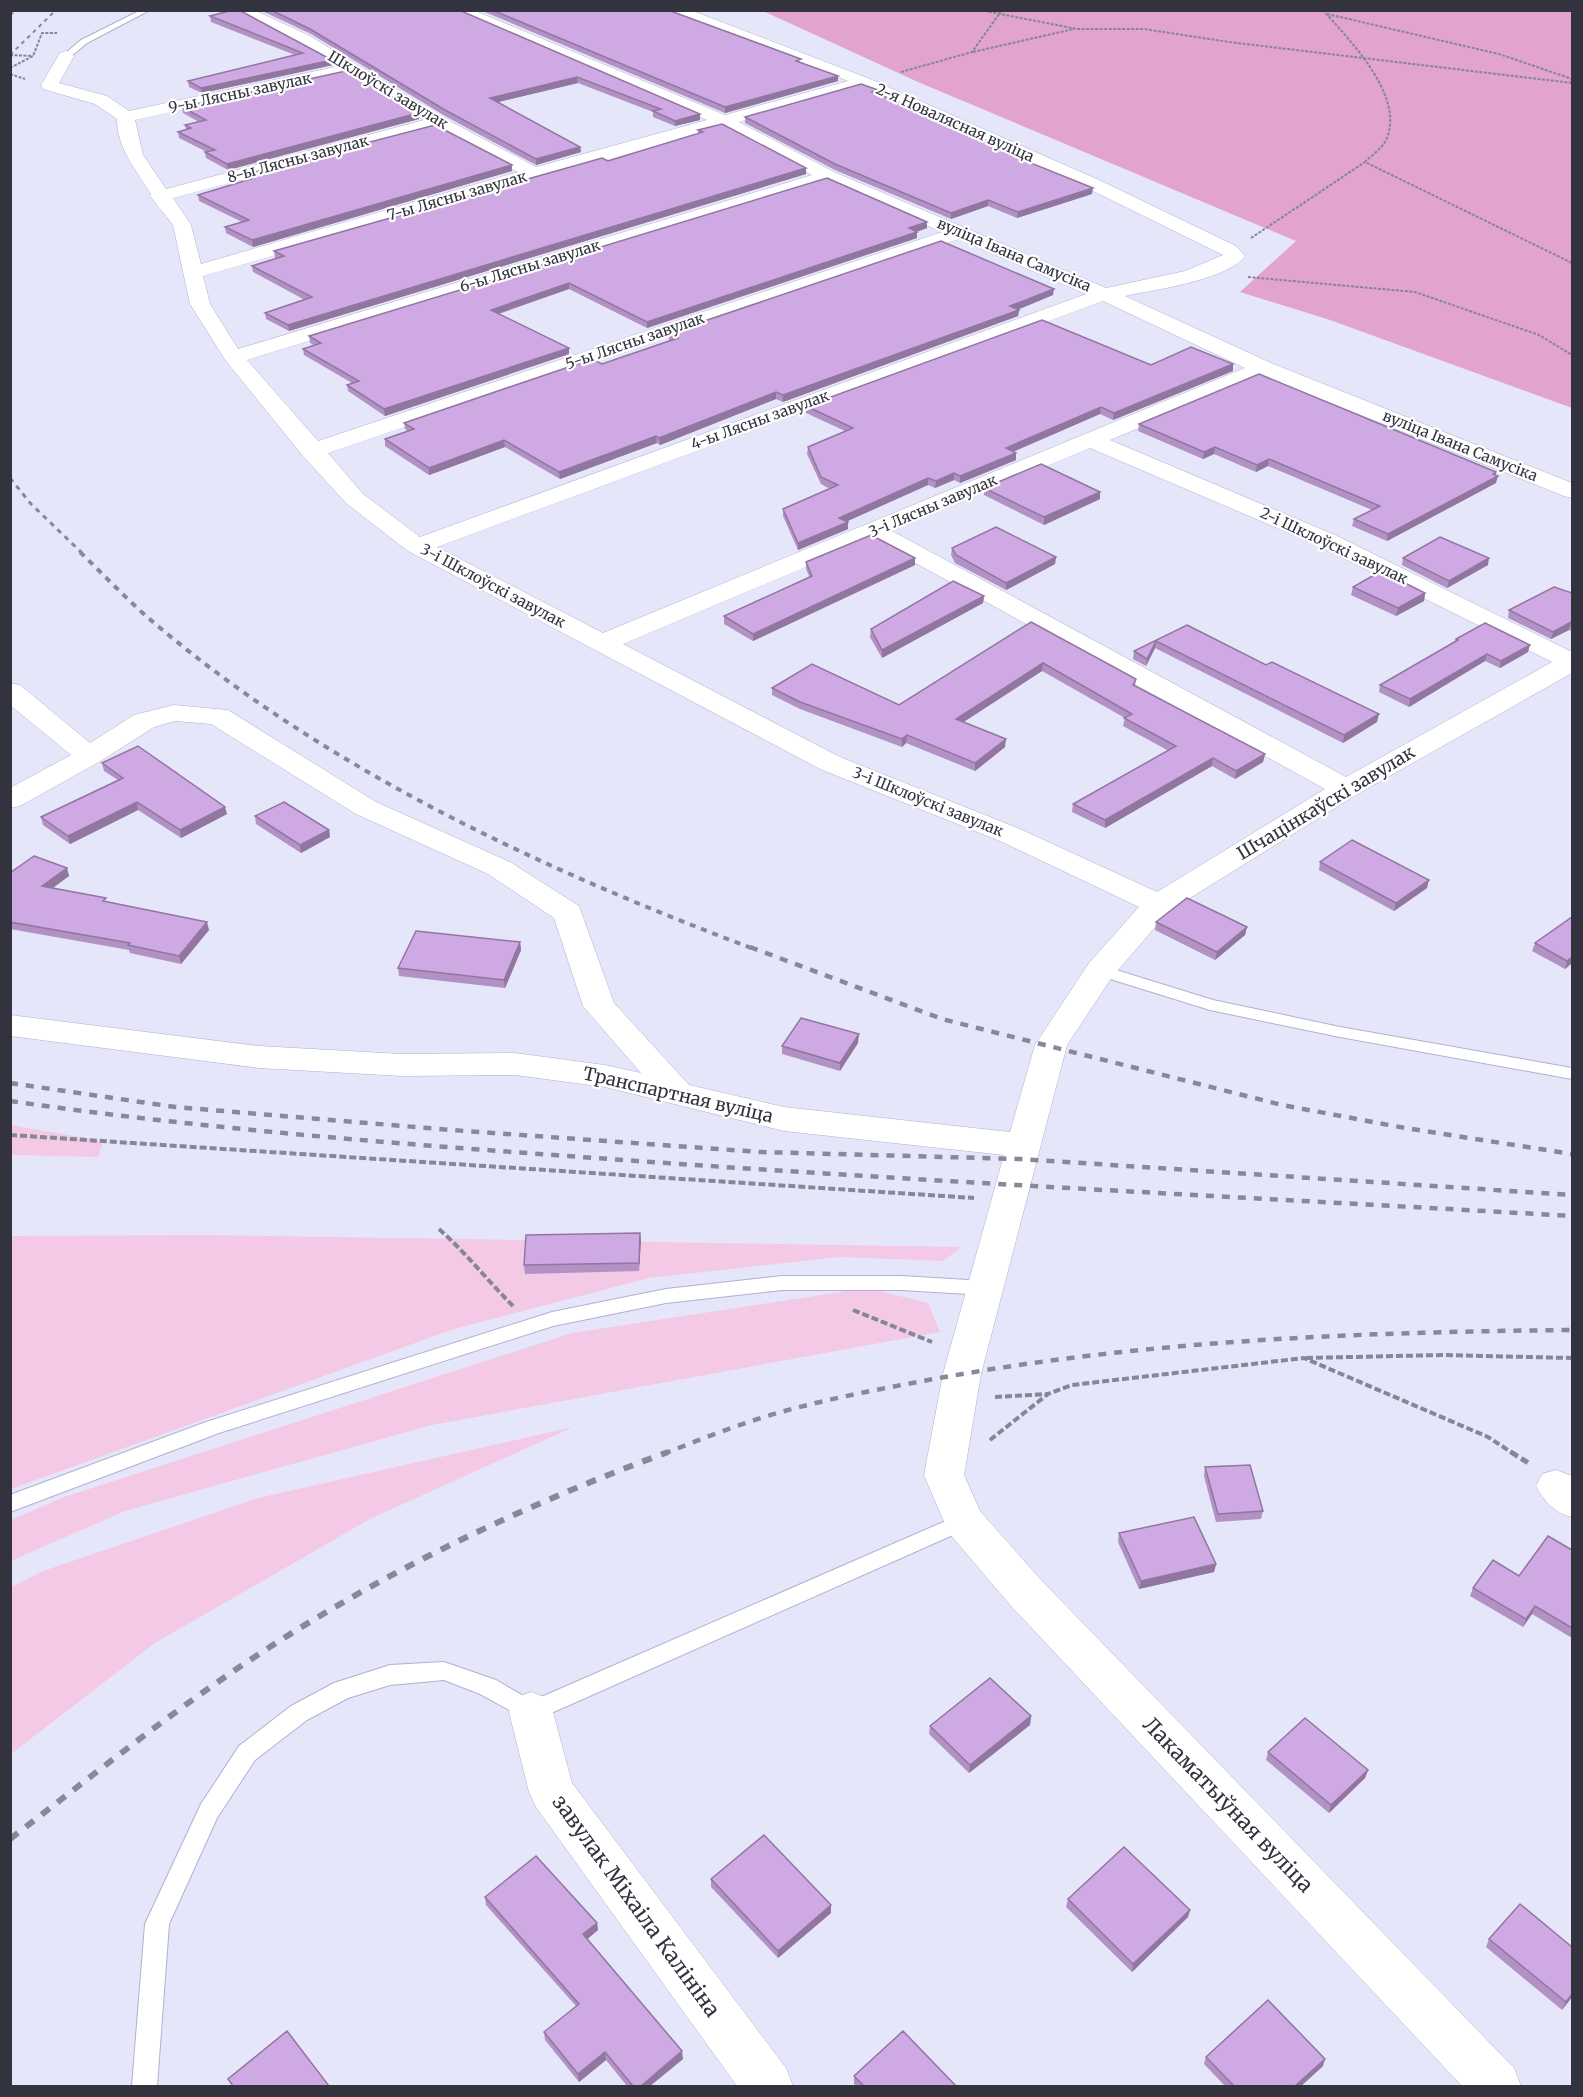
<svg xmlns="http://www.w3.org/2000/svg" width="1583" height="2097" viewBox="0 0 1583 2097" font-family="Merriweather,serif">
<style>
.green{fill:#f4c9e5}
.forest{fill:#e2a3cc}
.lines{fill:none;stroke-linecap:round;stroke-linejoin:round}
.service-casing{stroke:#b1b0d0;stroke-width:2}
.minor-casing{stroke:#b1b0d0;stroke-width:1}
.path-far2{stroke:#868696;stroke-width:2;stroke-dasharray:3 1.5;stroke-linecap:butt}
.path-far1{stroke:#868696;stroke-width:4;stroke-dasharray:7 3;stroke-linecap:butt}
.path{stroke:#868696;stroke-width:5;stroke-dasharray:8 4;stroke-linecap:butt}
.service{fill:#fff;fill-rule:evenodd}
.minor{fill:#fff;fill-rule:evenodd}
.rail-far4{stroke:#888898;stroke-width:2;stroke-dasharray:4 4;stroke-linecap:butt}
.rail-far3{stroke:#888898;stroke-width:3;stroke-dasharray:5 5;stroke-linecap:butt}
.rail-far2{stroke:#888898;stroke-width:4;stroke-dasharray:6 6;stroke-linecap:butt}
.rail-far1{stroke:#888898;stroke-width:4.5;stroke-dasharray:8 8;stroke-linecap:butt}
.rail{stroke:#888898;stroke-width:6;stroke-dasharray:10 10;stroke-linecap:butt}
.wall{fill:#b291c4}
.shaded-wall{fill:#9176a0}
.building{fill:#cfa9e4;stroke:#9176a0;stroke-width:1.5}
.labels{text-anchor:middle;stroke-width:4.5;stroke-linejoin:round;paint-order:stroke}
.far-street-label{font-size:15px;fill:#333340;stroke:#fff}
.street-label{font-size:18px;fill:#333340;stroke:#fff}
.near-street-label{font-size:21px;fill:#333340;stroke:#fff}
</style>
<rect width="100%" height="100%" fill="#e6e6fa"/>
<g class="green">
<polygon points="10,1125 11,1125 103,1141 98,1157 11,1155"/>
<polygon points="206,1235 962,1247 943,1261 840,1257 649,1278 454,1329 11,1489 11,1236"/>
<polygon points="867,1288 928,1303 940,1332 432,1425 125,1511 11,1561 11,1520 64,1497 572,1333"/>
<polygon points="573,1427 370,1519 155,1643 11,1754 11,1587 43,1571 258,1498"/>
</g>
<polygon class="forest" points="763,11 1572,11 1572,408 1330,320 1240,292 1296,241 918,82"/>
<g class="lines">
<g class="service-casing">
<g id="service">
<polygon points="141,10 150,10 87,43 69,58 62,56 81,40"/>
<polygon points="1100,965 1213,1000 1340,1027 1572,1068 1572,1079 1340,1037 1210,1010 1094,974 1092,970 1094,966"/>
<polygon points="782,1276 901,1276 985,1281 992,1283 994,1288 992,1293 985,1295 901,1290 782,1290 666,1303 553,1326 219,1433 10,1512 10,1495 206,1422 552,1312 666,1289"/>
<polygon points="964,1513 971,1515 974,1521 971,1527 531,1722 480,1694 444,1680 390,1685 348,1698 307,1720 255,1760 217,1818 169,1924 157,2086 132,2086 145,1924 201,1804 239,1746 291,1706 334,1683 390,1665 444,1662 496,1680 532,1701"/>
</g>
</g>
<g class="minor-casing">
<g id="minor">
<path d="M233,10H254L310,36L444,118L536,167L707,120L452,10H473L725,115L848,81L668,10H690L870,79L1099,180L1236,246L1245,256C1228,280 1153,290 1125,296L1271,363L1572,483V498L1564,496L1263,376L1110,440L1335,535L1572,652V673L1356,795L1169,911L1112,977L1067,1045L981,1374L964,1475L980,1511L1041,1580L1514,2068L1521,2086H1462L1011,1606L949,1533L924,1475L943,1374L1004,1155L784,1131L605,1087L515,1075L402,1076L259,1068L10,1036V1015L259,1046L402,1054L515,1053L605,1065L641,1073L583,1006L554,918L488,874L356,814L211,724L175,721L154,727L99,762L20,806L10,808V788L71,755L10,705V683L20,685L90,743L134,715L174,705L228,710L376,802L510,862L579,906L614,1003L689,1085L784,1107L1010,1132L1035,1045L1089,963L1139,907L1000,841L820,769L408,551L347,504L303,456L226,361L190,304L173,225L150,196L151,194C136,170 117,148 117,119L95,104L43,89L41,85L60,53L66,51L74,56L59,83L107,96L129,111L339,66L298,42ZM351,73L424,120L166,189L143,155L135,120ZM863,87L1087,188L1223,255L1185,271L1106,288L834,172L739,122ZM722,127L812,175L238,349L210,304L203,276ZM436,128L518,172L201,264L191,225L173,198ZM827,182L942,232L318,441L247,360ZM959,239L1086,294L420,537L363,494L328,453ZM1103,301L1245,368L603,633L437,547ZM1090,448L1317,545L1552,662L1346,777L892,531ZM872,539L1325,789L1157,892L1020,829L840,757L623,644Z"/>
<path d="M1556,1470L1572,1476V1517C1555,1513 1544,1502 1536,1486L1542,1474Z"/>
<polygon points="531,1692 547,1698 553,1712 572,1783 786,2068 793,2086 737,2086 536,1807 529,1792 509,1712 515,1698"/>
</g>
</g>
<g class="path-far2">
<polyline points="980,10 1077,29 1144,29 1229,42 1572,83"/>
<path d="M1323,10C1349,40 1404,94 1387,138C1383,148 1372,155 1365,162L1572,263"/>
<polyline points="1327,14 1499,54 1572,79"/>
<polyline points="973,52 1074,29"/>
<polyline points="10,55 33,56"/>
<polyline points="10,68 33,56 42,33 57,33"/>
<polyline points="901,72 972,52 1002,10"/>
<polyline points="10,74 25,79"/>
<polyline points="1251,238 1365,162"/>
<polyline points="1248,277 1415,292 1539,335 1572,355"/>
</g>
<g class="path-far1">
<polyline points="10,1135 974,1198"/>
<path d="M439,1229C466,1253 488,1281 513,1306"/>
<polyline points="853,1310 932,1342"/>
<polyline points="1306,1358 1442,1355 1572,1358"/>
<polyline points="995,1397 1048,1394"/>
<polyline points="990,1440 1048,1394 1072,1385 1304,1358 1488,1437 1514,1454"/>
</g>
<polyline class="path" points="1511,1452 1530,1464"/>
<use href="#service" class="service"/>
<use href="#minor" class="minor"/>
<g class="rail-far4">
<polyline points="10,15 17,10"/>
<polyline points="10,55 56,10"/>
</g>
<polyline class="rail-far3" points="10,478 31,504 82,553"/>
<path class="rail-far2" d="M80,552C106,577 131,604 159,627C333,773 544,870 754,949"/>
<g class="rail-far1">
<polyline points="750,947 942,1019 1282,1105 1405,1128 1572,1154"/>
<polyline points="10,1083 175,1107 451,1130 760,1152 1020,1159 1572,1195"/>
<path d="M10,1101C218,1131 427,1146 637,1161C948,1183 1260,1198 1572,1216"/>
<path d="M663,1454C702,1439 741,1423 781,1412C835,1397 890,1387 945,1377C1152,1340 1362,1332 1572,1330"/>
</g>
<path class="rail" d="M10,1839C100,1770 188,1698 284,1638C404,1562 535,1501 668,1452"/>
</g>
<g class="wall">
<polygon points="260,10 459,10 700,114 700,120 675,126 653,117 653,112 578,83 497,102 580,147 581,152 536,165 445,116 311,34"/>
<polygon points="480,10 668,10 801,62 838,81 725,113"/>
<polygon points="210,16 333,65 202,93 189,87 188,81 295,55 211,22"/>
<polygon points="878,90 878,94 963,129 963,131 1012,151 1012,156 1092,194 1017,218 988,206 951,219 835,170 745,123 745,117"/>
<polygon points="182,107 418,113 419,119 228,170 206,158 205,152 207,152 179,138 178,132 186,130 185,125 199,122 183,113"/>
<polygon points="698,130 806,168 806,174 289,331 266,319 265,313 305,300 253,272 252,266 277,259 275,258 274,251 608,161 698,134"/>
<polygon points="512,171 253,247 226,233 225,227 242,222 199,201 198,195 248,180 247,174"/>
<polygon points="827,178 927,228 917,232 917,238 647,328 569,289 499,314 569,354 385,416 348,391 347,385 352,383 304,355 303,349 314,345 310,343 309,336"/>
<polygon points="1053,295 1018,309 1019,310 1018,316 783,402 776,399 660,445 657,443 560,479 505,447 429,475 385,446 385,439 408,431 405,429 404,423 602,364 670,340 669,340 669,333"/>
<polygon points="1151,365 1233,371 1113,420 1100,414 1013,452 1016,460 960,483 954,480 935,488 928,485 846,521 848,529 798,550 783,516 783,509 830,489 821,484 807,454 808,447 845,431 806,413 806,406"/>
<polygon points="1139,424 1496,472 1496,483 1387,541 1352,526 1354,519 1372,510 1268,466 1256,472 1214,454 1203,459 1138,431"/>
<polygon points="984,488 1100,492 1100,499 1044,525 984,495"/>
<polygon points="952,548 1056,557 1055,564 1006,590 955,563 951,555"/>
<polygon points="1403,558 1488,565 1447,588 1402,565"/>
<polygon points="806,562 915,565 753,641 724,624 724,616 810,578 806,569"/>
<polygon points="1353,587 1425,593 1424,601 1396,616 1351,595"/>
<polygon points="1572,593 1572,631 1569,630 1551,639 1508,618 1509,610"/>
<polygon points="984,596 983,603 882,658 870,637 871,629"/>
<polygon points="1031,622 1136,679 1135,686 1265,754 1263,762 1235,779 1212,766 1105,828 1072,812 1073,804 1169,751 1123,726 1125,718 1042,671 963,722 1005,747 975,771 906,743 902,747 800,709 772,695 772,688 899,705"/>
<polygon points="1187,625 1377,722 1343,743 1155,648 1146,666 1133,659 1134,651"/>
<polygon points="1456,639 1528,652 1500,668 1485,661 1409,707 1379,692 1380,685 1455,641"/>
<polygon points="102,763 227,814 181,838 138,810 70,844 43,825 41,817 118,780 104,771"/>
<polygon points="255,816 329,830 330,837 301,853 256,824"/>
<polygon points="1320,862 1427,888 1394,911 1319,870"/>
<polygon points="67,868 69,876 53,888 106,901 209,930 181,964 130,953 129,950 10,929 10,873"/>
<polygon points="1156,922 1247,927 1245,935 1215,960 1155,930"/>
<polygon points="520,942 521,950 505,988 399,976 398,968"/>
<polygon points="1535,943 1572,963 1565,969 1532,951"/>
<polygon points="858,1043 840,1071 782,1054 782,1046"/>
<polygon points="640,1233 639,1271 525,1274 524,1265"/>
<polygon points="1205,1467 1263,1511 1261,1519 1216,1522 1204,1476"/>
<polygon points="1119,1533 1216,1564 1214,1572 1139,1589 1118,1542"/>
<polygon points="1572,1550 1572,1638 1532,1614 1523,1627 1470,1596 1473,1588 1519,1576"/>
<polygon points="1031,1716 1030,1725 969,1773 929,1734 930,1726"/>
<polygon points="1268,1752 1368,1770 1365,1778 1329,1813 1266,1760"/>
<polygon points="711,1879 831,1905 831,1913 778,1958 711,1887"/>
<polygon points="485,1897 597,1923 598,1930 587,1939 683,2059 650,2086 627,2086 606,2060 579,2082 545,2040 544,2032 576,2006 486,1905"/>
<polygon points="1068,1899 1190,1910 1188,1917 1132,1972 1066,1907"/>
<polygon points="1489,1939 1572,1997 1562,2010 1486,1947"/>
<polygon points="1206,2057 1323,2066 1301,2086 1225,2086 1204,2064"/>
<polygon points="854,2076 956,2086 857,2086 854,2084"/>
</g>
<g class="shaded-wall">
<polygon points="332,60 333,65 202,93 201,88"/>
<polygon points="838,76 838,81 725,113 725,107"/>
<polygon points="577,77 578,83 490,104 490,98"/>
<polygon points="418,113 419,119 228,170 227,164"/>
<polygon points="700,114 700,120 675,126 675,121"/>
<polygon points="580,147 581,152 536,165 536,159"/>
<polygon points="512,165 512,171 253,247 252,240"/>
<polygon points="806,168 806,174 289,331 288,325"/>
<polygon points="1093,188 1092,194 1017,218 1018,212"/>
<polygon points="988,200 988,206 951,219 951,213"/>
<polygon points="927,222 927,228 909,234 909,228"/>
<polygon points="917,232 917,238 647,328 647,322"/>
<polygon points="569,283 569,289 491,316 491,310"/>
<polygon points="1054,289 1053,295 1010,313 1010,306"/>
<polygon points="1019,310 1018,316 783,402 783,395"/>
<polygon points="569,348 569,354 385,416 384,409"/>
<polygon points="1233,364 1233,371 1113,420 1114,413"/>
<polygon points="776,392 776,399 660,445 659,438"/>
<polygon points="1101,407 1100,414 1005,455 1006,448"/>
<polygon points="656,436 657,443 560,479 559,472"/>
<polygon points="504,440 505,447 429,475 429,468"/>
<polygon points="1215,447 1214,454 1203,459 1204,452"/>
<polygon points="1016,453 1016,460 960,483 960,476"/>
<polygon points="1269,459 1268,466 1256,472 1257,465"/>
<polygon points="1496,472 1494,478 1498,476 1496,483 1387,541 1388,534"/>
<polygon points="954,473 954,480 935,488 936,481"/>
<polygon points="928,478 928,485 839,525 839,518"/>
<polygon points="1100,492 1100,499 1044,525 1044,517"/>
<polygon points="848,522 848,529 798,550 798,543"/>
<polygon points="1056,557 1055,564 1006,590 1006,583"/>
<polygon points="915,558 915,565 753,641 753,634"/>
<polygon points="1489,558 1488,565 1447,588 1449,581"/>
<polygon points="1425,593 1424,601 1396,616 1398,608"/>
<polygon points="984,596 983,603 882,658 882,650"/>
<polygon points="1571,622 1569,630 1551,639 1553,632"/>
<polygon points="1156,641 1155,648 1146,666 1147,659"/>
<polygon points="1530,645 1528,652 1500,668 1501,661"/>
<polygon points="1487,654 1485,661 1409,707 1410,699"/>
<polygon points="1043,663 1042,671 956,727 956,719"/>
<polygon points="1379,714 1377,722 1343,743 1344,735"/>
<polygon points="907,735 906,743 902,747 902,739"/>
<polygon points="1006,739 1005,747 975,771 975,763"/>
<polygon points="1265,754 1263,762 1235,779 1236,771"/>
<polygon points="1213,758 1212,766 1105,828 1105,820"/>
<polygon points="137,802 138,810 70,844 68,836"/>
<polygon points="225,807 227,814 181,838 180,830"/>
<polygon points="329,830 330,837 301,853 300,845"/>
<polygon points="67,868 69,876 44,894 42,886"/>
<polygon points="1429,880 1427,888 1394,911 1396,903"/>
<polygon points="207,922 209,930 181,964 179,956"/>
<polygon points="1247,927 1245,935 1215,960 1217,952"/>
<polygon points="520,942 521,950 505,988 504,980"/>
<polygon points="1572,957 1572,963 1565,969 1567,961"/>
<polygon points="859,1034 858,1043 840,1071 840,1063"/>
<polygon points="640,1233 641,1241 639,1271 639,1263"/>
<polygon points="1216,1564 1214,1572 1139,1589 1141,1581"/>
<polygon points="1535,1606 1532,1614 1523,1627 1526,1619"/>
<polygon points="1031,1716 1030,1725 969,1773 970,1765"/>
<polygon points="1368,1770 1365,1778 1329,1813 1331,1805"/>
<polygon points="831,1905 831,1913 778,1958 778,1951"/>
<polygon points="1190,1910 1188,1917 1132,1972 1133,1964"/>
<polygon points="597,1923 598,1930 584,1942 583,1934"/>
<polygon points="1572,1994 1572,1997 1562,2010 1566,2002"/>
<polygon points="682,2051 683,2059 650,2086 641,2086"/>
<polygon points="605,2052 606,2060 579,2082 578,2074"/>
<polygon points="1325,2059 1323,2066 1301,2086 1295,2086"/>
</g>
<g class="building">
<polygon points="233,10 239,10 332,60 201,88 188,81 303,53 210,16"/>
<polygon points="271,10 459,10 700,114 675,121 653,111 661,109 577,77 490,98 580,147 536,159 445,110 310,29"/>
<polygon points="492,10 668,10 790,55 801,59 796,61 838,76 725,107"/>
<polygon points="350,70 418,113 227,164 205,152 215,150 178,132 191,128 185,125 206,120 182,107"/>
<polygon points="861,84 878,90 872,92 918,109 963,129 960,130 1012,151 1006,153 1093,188 1018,212 988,200 951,213 835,164 745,117"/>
<polygon points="722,124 806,168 288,325 265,313 312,297 252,266 284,256 274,251 602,158 608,161 703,132 698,130"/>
<polygon points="435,125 512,165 252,240 225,227 249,220 198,195 254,178 247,174"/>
<polygon points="827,178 927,222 909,228 917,232 647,322 569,283 491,310 569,348 384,409 347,385 359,381 303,349 321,343 309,336"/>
<polygon points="941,241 1054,289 1010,306 1019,310 783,395 776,392 659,438 656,436 559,472 504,440 429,468 385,439 414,429 404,423 592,359 602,364 678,338 669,333"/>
<polygon points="1042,320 1151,365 1191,347 1233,364 1114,413 1101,407 1006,448 1016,453 960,476 954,473 936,481 928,478 839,518 848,522 798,543 783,509 838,485 821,477 808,447 853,428 806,406"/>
<polygon points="1259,374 1496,472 1493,474 1498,476 1388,534 1354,519 1380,506 1269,459 1257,465 1215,447 1204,452 1139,424"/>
<polygon points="1041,464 1100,492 1044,517 984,488"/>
<polygon points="996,527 1056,557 1006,583 956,555 952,548"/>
<polygon points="871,535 915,558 753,634 724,616 812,576 806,562"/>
<polygon points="1440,537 1489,558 1449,581 1403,558"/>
<polygon points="1381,571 1425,593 1398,608 1353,587"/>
<polygon points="953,581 984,596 882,650 871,629"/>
<polygon points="1554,587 1572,593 1572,623 1571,622 1553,632 1509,610"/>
<polygon points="1031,622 1136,679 1133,685 1265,754 1236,771 1213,758 1105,820 1073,804 1176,746 1124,718 1132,714 1043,663 956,719 1006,739 975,763 907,735 902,739 800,702 772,688 812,664 899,705"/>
<polygon points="1485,623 1530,645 1501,661 1487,654 1410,699 1380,685 1458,640 1456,639"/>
<polygon points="1187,625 1266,665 1272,662 1379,714 1344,735 1156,641 1147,659 1134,651"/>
<polygon points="138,746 225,807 180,830 137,802 68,836 41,817 123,778 102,763"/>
<polygon points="284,802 329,830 300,845 255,816"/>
<polygon points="1352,840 1429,880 1396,903 1320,862"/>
<polygon points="34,856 67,868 42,886 106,898 103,901 207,922 179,956 128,945 130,943 10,922 10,873"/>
<polygon points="1187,898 1247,927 1217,952 1156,922"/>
<polygon points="1572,917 1572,957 1567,961 1535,943"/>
<polygon points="416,931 520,942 504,980 398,968"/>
<polygon points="801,1018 859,1034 840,1063 782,1046"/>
<polygon points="640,1233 639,1263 524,1265 526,1235"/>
<polygon points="1250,1465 1263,1511 1218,1514 1205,1467"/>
<polygon points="1194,1517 1216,1564 1141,1581 1119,1533"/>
<polygon points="1548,1536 1572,1550 1572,1628 1535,1606 1526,1619 1473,1588 1493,1560 1519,1576"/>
<polygon points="990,1678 1031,1716 970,1765 930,1726"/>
<polygon points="1305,1718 1368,1770 1331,1805 1268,1752"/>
<polygon points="764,1835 831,1905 778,1951 711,1879"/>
<polygon points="1124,1847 1190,1910 1133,1964 1068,1899"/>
<polygon points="536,1856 597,1923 583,1934 682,2051 641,2086 633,2086 605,2052 578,2074 544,2032 579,2004 485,1897"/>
<polygon points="1520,1904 1572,1947 1572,1994 1566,2002 1489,1939"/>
<polygon points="1268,2000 1325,2059 1295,2086 1234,2086 1206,2057"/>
<polygon points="287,2031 329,2086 233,2086 228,2079"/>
<polygon points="903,2031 956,2086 864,2086 854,2076"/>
</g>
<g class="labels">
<g class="far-street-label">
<text transform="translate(388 90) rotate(31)" y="5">Шклоўскі завулак</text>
<text transform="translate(240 93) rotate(-12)" y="5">9-ы Лясны завулак</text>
<text transform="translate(955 123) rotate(24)" y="5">2-я Новалясная вуліца</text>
<text transform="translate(298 159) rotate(-15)" y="5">8-ы Лясны завулак</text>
<text transform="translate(457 196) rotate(-16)" y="5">7-ы Лясны завулак</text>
<text transform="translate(1014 255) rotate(23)" y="5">вуліца Івана Самусіка</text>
<text transform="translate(530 266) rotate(-17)" y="5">6-ы Лясны завулак</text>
<text transform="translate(635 341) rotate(-19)" y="5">5-ы Лясны завулак</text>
<text transform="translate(760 420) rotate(-20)" y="5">4-ы Лясны завулак</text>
<text transform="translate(1460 446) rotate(22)" y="5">вуліца Івана Самусіка</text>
<text transform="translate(933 506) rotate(-23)" y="5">3-і Лясны завулак</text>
<text transform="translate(1334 546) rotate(25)" y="5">2-і Шклоўскі завулак</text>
<text transform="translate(493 586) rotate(28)" y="5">3-і Шклоўскі завулак</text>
<text transform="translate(928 802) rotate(22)" y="5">3-і Шклоўскі завулак</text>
</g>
<g class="street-label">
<text transform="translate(1326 803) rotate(-31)" y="6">Шчацінкаўскі завулак</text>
<text transform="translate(678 1095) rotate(13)" y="6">Транспартная вуліца</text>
</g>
<g class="near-street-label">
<text transform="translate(1228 1805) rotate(46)" y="7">Лакаматыўная вуліца</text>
<text transform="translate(636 1906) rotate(54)" y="7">завулак Міхаіла Калініна</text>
</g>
</g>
<rect width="1583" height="2097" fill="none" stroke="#333340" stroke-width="24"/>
</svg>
